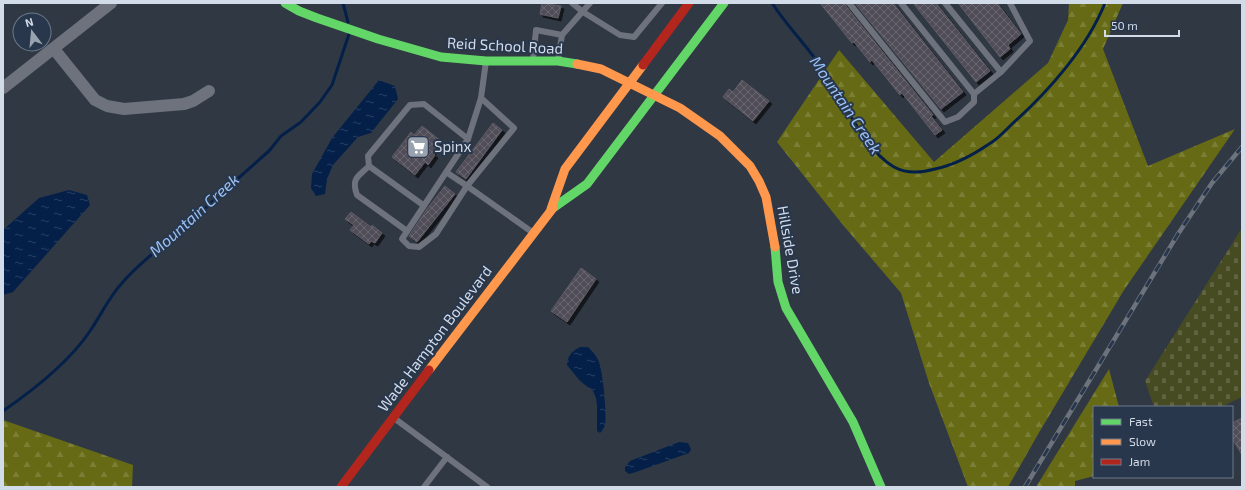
<svg xmlns="http://www.w3.org/2000/svg" width="1245" height="490" viewBox="0 0 1245 490" font-family="'Exo 2',sans-serif">
<style>
.forest{fill:url(#forest-firs)}
.cemetery{fill:url(#cemetery-stones)}
.water{fill:url(#water-ripples)}
.lines{fill:none;stroke-linecap:round;stroke-linejoin:round}
.stream{stroke:#042049;stroke-width:3}
.building{fill:url(#building-cross-hatch);stroke:#5d5b62;filter:url(#shadow)}
.lane{stroke:#6e727d;stroke-width:6}
.street{stroke:#6e727d;stroke-width:12}
.fast{stroke:#63d668;stroke-width:9}
.slow{stroke:#ff974d;stroke-width:9}
.jam{stroke:#b3261e;stroke-width:9}
.rail-casing{stroke:#6c737c;stroke-width:4.5}
.rail{stroke:#28374c;stroke-width:3;stroke-dasharray:9;stroke-linecap:butt}
.labels{text-anchor:middle;stroke-width:4;stroke-linejoin:round;paint-order:stroke}
.street-label{font-size:15px;fill:#d2dbe8;stroke:#28374c}
.poi-label{font-size:15px;fill:#d2dbe8;stroke:#28374c;text-anchor:start}
.water-label{font-size:16px;font-style:italic;fill:#9bc2f7;stroke:#28374c}
</style>
<defs>
<pattern id="forest-firs" width="22" height="20" patternUnits="userSpaceOnUse"><rect width="22" height="20" fill="#666a14"/><path d="M5 1l3.5 6h-7zM16 11l3.5 6h-7z" fill="#7b7f36"/></pattern>
<pattern id="cemetery-stones" width="16" height="16" patternUnits="userSpaceOnUse"><rect width="16" height="16" fill="#474b22"/><path d="M2 7V4a2 2 0 0 1 4 0v3zM10 15v-3a2 2 0 0 1 4 0v3z" fill="#616442"/></pattern>
<pattern id="water-ripples" width="26" height="14" patternUnits="userSpaceOnUse"><rect width="26" height="14" fill="#042049"/><path d="M2 4q2-2 4 0t4 0M15 11q2-2 4 0t4 0" fill="none" stroke="#284063"/></pattern>
<pattern id="building-cross-hatch" width="8" height="8" patternUnits="userSpaceOnUse"><rect width="8" height="8" fill="#514e58"/><path d="M0 0l8 8M0 8l8-8" fill="none" stroke="#696770"/></pattern>
<filter id="shadow"><feDropShadow dx="3" dy="3" stdDeviation="0" flood-color="#0009"/></filter>
</defs>
<rect width="100%" height="100%" fill="#303844"/>
<g class="forest">
<polygon points="1069,3 1123,3 1103,49 1148,166 1235,129 1124,290 1037,436 1008,487 968,487 929,383 901,293 843,225 777,142 839,50 934,162 1048,63 1068,20"/>
<polygon points="1109,369 1119,407 1094,407 1094,476 1075,481 1075,487 1036,487"/>
<polygon points="3,420 133,465 132,487 3,487"/>
</g>
<polygon class="cemetery" points="1242,228 1242,397 1221,407 1154,407 1145,381"/>
<g class="water">
<polygon points="379,80 395,86 398,99 371,133 358,137 333,165 327,179 325,194 316,196 311,188 312,174 332,138"/>
<polygon points="69,190 87,195 90,205 13,292 3,295 3,230 39,198"/>
<path d="M580,347H588C592,351 597,356 599,362C603,372 607,415 605,425C604,428 602,431 600,433L597,431V405L596,398L593,391L580,381L567,365C568,355 571,352 580,347Z"/>
<polygon points="679,442 688,443 691,449 689,453 636,472 629,474 625,471 625,467 630,461"/>
</g>
<g class="lines">
<g class="stream">
<polyline points="343,3 348,22"/>
<path d="M772,3C787,26 806,45 822,68C841,96 864,150 894,167C907,174 921,173 935,169C954,165 973,155 989,144C998,139 1005,131 1012,124C1048,92 1087,48 1105,3"/>
<path d="M3,411C32,391 70,361 90,331C101,315 109,297 122,283C139,263 161,247 181,230C210,204 239,177 269,151L281,136L301,122L320,102L332,85L349,34"/>
</g>
</g>
<g class="building">
<polygon points="542,3 561,6 558,18 540,14"/>
<polygon points="820,3 845,3 846,6 933,115 931,116 942,130 935,135 902,93 900,95 872,60 870,62 854,42 852,43"/>
<polygon points="855,3 893,3 963,92 941,109"/>
<polygon points="913,3 936,3 990,71 976,82"/>
<polygon points="958,3 997,3 1021,34 1008,45 1010,49 1000,57"/>
<polygon points="742,80 769,101 753,121 723,97 729,89 733,92"/>
<polygon points="493,123 502,130 466,179 456,172"/>
<polygon points="422,126 441,141 432,153 435,155 428,165 425,162 415,175 392,157 411,132 414,135"/>
<polygon points="445,186 455,194 417,242 409,236 427,209"/>
<polygon points="351,212 371,227 372,225 382,233 375,243 371,241 369,244 350,230 354,225 345,219"/>
<polygon points="581,268 596,279 567,322 551,311"/>
<polygon points="1242,418 1242,455 1232,438 1232,423"/>
</g>
<g class="lines">
<g class="lane">
<polyline points="572,3 583,12 620,35 634,37 662,3"/>
<polyline points="849,3 945,122 958,117 974,102 974,94 901,3"/>
<polyline points="945,3 1001,72 974,94"/>
<polyline points="562,35 590,3"/>
<polyline points="533,60 536,30 562,35 558,60"/>
<polyline points="486,61 481,98 514,128 467,186 532,232"/>
<polyline points="1001,72 1030,41 1010,3"/>
<path d="M369,166C358,177 351,178 357,195L407,231"/>
<polyline points="446,172 467,186 436,234 419,247 409,246 402,239 468,139 481,98"/>
<polyline points="423,205 369,166 368,156 410,105 424,104 468,139"/>
<polyline points="394,418 487,487"/>
<polyline points="424,487 447,457"/>
</g>
<g class="street">
<polyline points="54,49 95,100 107,106 124,109 184,104 193,101 209,91"/>
<polyline points="3,88 111,3"/>
</g>
<g class="fast">
<polyline points="285,3 299,11 317,18 378,39 441,57 486,61 558,61 577,64"/>
<polyline points="553,208 587,184 724,3"/>
<polyline points="775,247 778,282 786,308 853,422 881,487"/>
</g>
<g class="slow">
<polyline points="577,64 601,69 680,108 720,136 750,166 759,181 766,197 775,247"/>
<polyline points="551,209 565,169 643,65"/>
<polyline points="429,370 553,208"/>
</g>
<g class="jam">
<polyline points="643,65 689,3"/>
<polyline points="341,487 429,370"/>
</g>
<g class="rail-casing">
<polyline id="rail" points="1025,487 1178,234 1212,183 1242,147"/>
</g>
<use href="#rail" class="rail"/>
</g>
<defs>
<g id="supermarket-square" transform="scale(1.15)"><rect x="-9" y="-9" width="18" height="18" rx="4" fill="#99a2af" stroke="#28374c"/><path d="M-6-5.5h2.5l.6 2H6L4.5 2H-2.5L-4.4-4H-6ZM-1.5 3.2a1.3 1.3 0 1 0 .1 0ZM3 3.2a1.3 1.3 0 1 0 .1 0Z" fill="#fff"/></g>
</defs>
<g fill-rule="evenodd">
<use href="#supermarket-square" x="418" y="147"/>
</g>
<g class="labels">
<g class="street-label">
<text transform="translate(505 46) rotate(3)" y="5">Reid School Road</text>
<text transform="translate(790 250) rotate(80)" y="5">Hillside Drive</text>
<text transform="translate(435 339) rotate(-53)" y="5">Wade Hampton Boulevard</text>
</g>
<g class="poi-label">
<text x="434" y="152">Spinx</text>
</g>
<g class="water-label">
<text transform="translate(846 105) rotate(56)" y="6">Mountain Creek</text>
<text transform="translate(194 215) rotate(-42)" y="6">Mountain Creek</text>
</g>
</g>
<rect width="1245" height="490" fill="none" stroke="#d2dbe8" stroke-width="8"/>
<rect x="1093" y="406" width="140" height="72" fill="#28374c" stroke="#6c798a"/>
<rect x="1101" y="419" width="20" height="6" fill="#63d668" stroke="#6c798a"/>
<text x="1129" y="426" font-size="12" fill="#d2dbe8">Fast</text>
<rect x="1101" y="439" width="20" height="6" fill="#ff974d" stroke="#6c798a"/>
<text x="1129" y="446" font-size="12" fill="#d2dbe8">Slow</text>
<rect x="1101" y="459" width="20" height="6" fill="#b3261e" stroke="#6c798a"/>
<text x="1129" y="466" font-size="12" fill="#d2dbe8">Jam</text>
<g transform="translate(32 32) rotate(344)"><circle r="19" fill="#28374c" stroke="#6c798a"/>
<path d="M0-3L7 15L0 10L-7 15Z" fill="#99a2af"/>
<text y="-6" font-size="11" font-weight="bold" text-anchor="middle" fill="#d2dbe8">N</text>
</g>
<path d="M1105 30v6h74v-6" fill="none" stroke="#d2dbe8" stroke-width="2"/>
<text x="1111" y="30" font-size="12" fill="#d2dbe8" stroke="#28374c" stroke-width="3" paint-order="stroke">50 m</text>
</svg>
